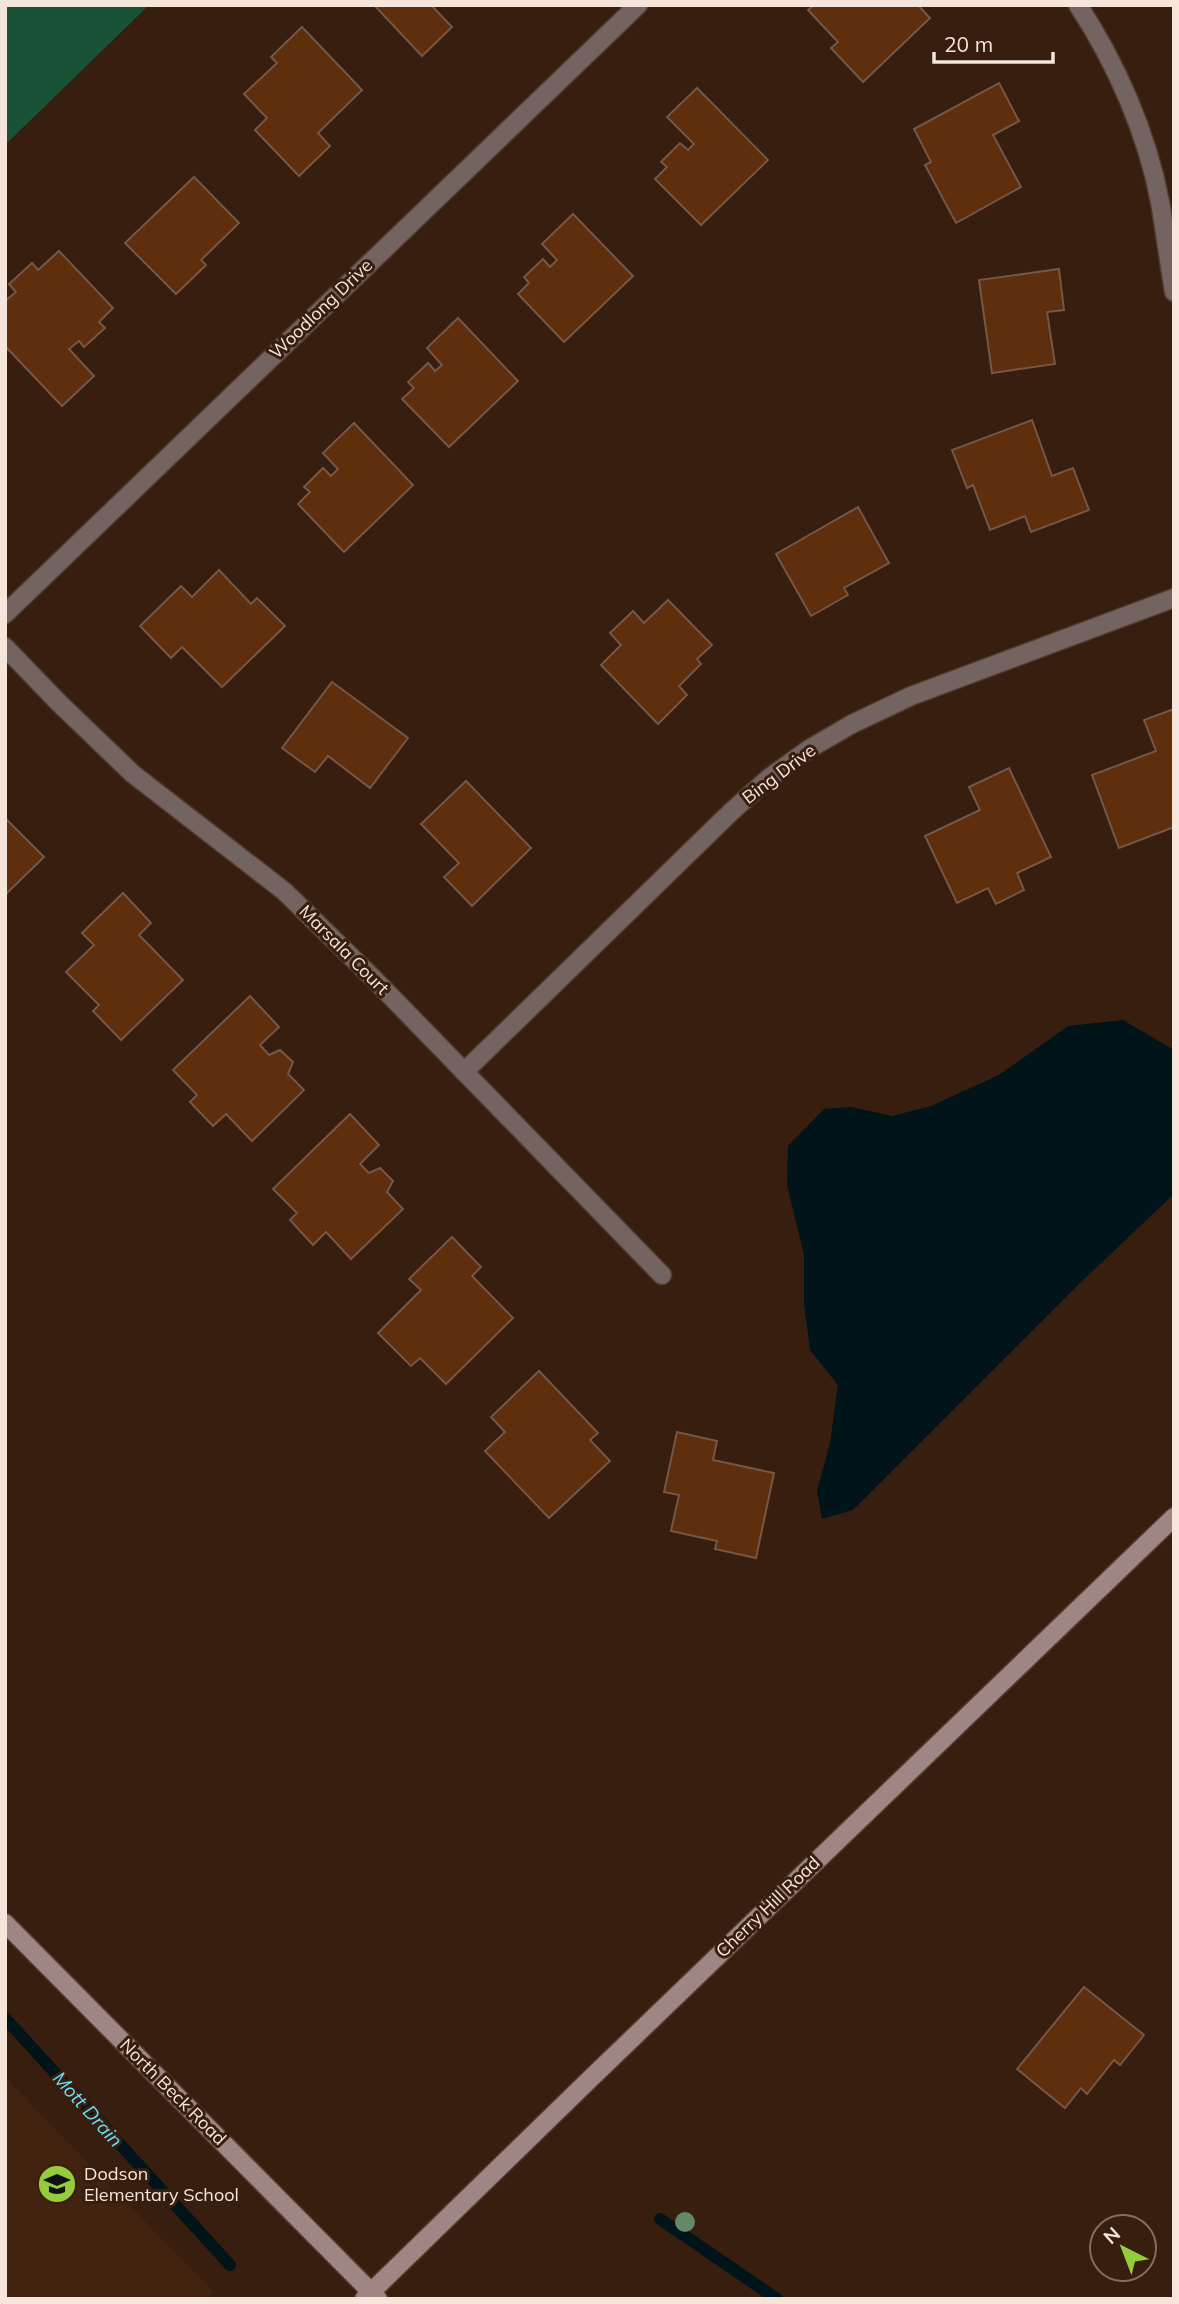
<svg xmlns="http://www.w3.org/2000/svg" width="1179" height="2304" viewBox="0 0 1179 2304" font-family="Mulish,sans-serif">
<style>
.built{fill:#42230f}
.green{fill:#195236}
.water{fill:#001419}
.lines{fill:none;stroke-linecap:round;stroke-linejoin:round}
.stream{stroke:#001419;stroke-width:12}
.building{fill:#5e2e0d;stroke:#745746;stroke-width:2}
.street-casing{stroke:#523a2c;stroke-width:21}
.secondary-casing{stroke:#523a2c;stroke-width:21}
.street{stroke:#736361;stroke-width:18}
.secondary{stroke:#9f8583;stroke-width:18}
.tree{fill:#638967}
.labels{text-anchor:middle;stroke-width:6;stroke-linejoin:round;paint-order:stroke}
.street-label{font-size:18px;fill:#f6e5db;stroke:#371e0f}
.poi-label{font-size:18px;fill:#f6e5db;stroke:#371e0f;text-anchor:start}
.water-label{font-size:19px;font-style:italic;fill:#66dff7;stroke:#371e0f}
</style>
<rect width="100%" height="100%" fill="#371e0f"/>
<polygon class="built" points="5,2077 213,2292 205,2299 5,2299"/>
<polygon class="green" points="5,5 149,5 5,145"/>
<polygon class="water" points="1123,1020 1174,1050 1174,1194 1080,1283 853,1510 822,1519 817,1491 830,1443 838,1385 810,1350 804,1304 804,1255 787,1185 788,1146 824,1109 851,1107 892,1116 931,1106 999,1075 1068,1026"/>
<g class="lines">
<g class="stream">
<polyline points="5,2018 230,2265"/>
<polyline points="660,2219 777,2299"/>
</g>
</g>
<g class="building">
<polygon points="374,5 431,5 452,27 422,56"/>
<polygon points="814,5 918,5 930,18 863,82 831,48 838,42 808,10"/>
<polygon points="302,27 362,90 318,133 330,146 299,176 255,130 267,118 244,94 277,63 271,57"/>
<polygon points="999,83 1019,121 993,135 1021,187 956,223 925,165 931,162 914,129"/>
<polygon points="697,88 768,160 701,225 655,179 667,167 661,162 680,143 688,150 694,144 667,117"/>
<polygon points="194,177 239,223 201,260 206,265 176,294 125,243"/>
<polygon points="573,214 633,276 564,342 518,294 529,283 524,277 543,259 550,267 557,260 542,244"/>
<polygon points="59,251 113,308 99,322 105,328 84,347 79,341 69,349 94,376 62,406 5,346 5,301 16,292 9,284 32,263 38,270"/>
<polygon points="1059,269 1064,310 1047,312 1055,364 992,373 979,280"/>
<polygon points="458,318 518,381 449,447 402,399 414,388 408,382 428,363 435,371 442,365 427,348"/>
<polygon points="1032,420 1052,476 1073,468 1089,510 1031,532 1025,516 990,530 973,485 967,488 952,450"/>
<polygon points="354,423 413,485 344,552 298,504 310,492 304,487 323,468 331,476 338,469 323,453"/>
<polygon points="858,507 889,563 844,588 848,595 811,616 776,554"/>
<polygon points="219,570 251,604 257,598 285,626 222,687 182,647 171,658 140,626 181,586 192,597"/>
<polygon points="668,600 712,645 697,659 701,664 679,686 687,695 658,724 601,665 621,645 610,633 633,611 644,623"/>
<polygon points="332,682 408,738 370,788 328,756 315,772 282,748"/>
<polygon points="1174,709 1174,827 1119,848 1092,775 1156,751 1144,720"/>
<polygon points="1009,768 1051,857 1017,873 1024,890 996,904 988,888 957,903 925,836 980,810 969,787"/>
<polygon points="466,781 531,848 472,906 444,877 459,863 421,824"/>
<polygon points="5,818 44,857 5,895"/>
<polygon points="123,893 151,923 139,935 183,980 121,1040 93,1011 99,1005 66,972 94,945 82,933"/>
<polygon points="250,996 279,1027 260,1045 269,1055 280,1050 293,1062 288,1074 304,1090 252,1141 226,1114 213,1126 190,1102 197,1095 173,1070"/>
<polygon points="350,1114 379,1145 360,1164 369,1173 380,1168 393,1181 387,1192 403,1209 351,1259 326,1232 313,1245 290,1220 297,1213 273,1189"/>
<polygon points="452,1237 481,1267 472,1276 513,1318 446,1384 420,1358 411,1366 378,1333 421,1290 409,1279"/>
<polygon points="539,1371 598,1433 590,1440 610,1461 549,1518 485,1451 505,1432 491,1417"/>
<polygon points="677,1432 717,1441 713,1460 774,1473 756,1558 715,1549 717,1541 671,1531 679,1495 664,1492"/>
<polygon points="1084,1987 1144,2035 1120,2065 1114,2060 1087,2094 1081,2088 1065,2108 1017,2069"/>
</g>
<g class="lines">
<g class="street-casing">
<g id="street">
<path d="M1078,5C1116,63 1147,133 1160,202C1165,231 1169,262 1174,292"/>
<polyline points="5,614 638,5"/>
<polyline points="5,647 59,703 133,774 284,891 375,980 662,1275"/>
<polyline points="464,1072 732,811 769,778 809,749 852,724 911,696 1174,598"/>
</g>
</g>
<g class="secondary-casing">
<g id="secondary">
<polyline points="5,1923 378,2299"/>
<polyline points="364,2299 589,2080 1174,1517"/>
</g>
</g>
<use href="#street" class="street"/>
<use href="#secondary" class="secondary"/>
</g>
<circle class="tree" cx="685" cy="2222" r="10"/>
<defs>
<g id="school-disc" transform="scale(2.0125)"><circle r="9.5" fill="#95cc3b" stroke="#371e0f"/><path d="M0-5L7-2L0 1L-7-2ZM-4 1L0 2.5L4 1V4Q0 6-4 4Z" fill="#111"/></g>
</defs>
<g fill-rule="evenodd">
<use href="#school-disc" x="57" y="2184"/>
</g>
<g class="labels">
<g class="street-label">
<text transform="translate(321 309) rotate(-44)" y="6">Woodlong Drive</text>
<text transform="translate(779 774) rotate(-37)" y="6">Bing Drive</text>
<text transform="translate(344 950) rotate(45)" y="6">Marsala Court</text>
<text transform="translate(768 1907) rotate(-44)" y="6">Cherry Hill Road</text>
<text transform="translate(173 2092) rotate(45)" y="6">North Beck Road</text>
</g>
<g class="poi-label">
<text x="84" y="2180">Dodson<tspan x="84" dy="21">Elementary School</tspan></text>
</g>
<g class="water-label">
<text transform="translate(88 2109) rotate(48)" y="7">Mott Drain</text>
</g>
</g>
<rect width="1179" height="2304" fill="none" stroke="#f6e5db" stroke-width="14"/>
<g transform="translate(1123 2248) rotate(318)"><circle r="33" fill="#371e0f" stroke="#836e61" stroke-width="2"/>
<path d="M0-5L12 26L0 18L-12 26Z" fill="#95cc3b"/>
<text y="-10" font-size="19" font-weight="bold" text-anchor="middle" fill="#f6e5db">N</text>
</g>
<path d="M934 52v10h119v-10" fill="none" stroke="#f6e5db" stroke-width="3.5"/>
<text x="944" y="52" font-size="21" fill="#f6e5db" stroke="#371e0f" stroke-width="5" paint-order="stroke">20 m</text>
</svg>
